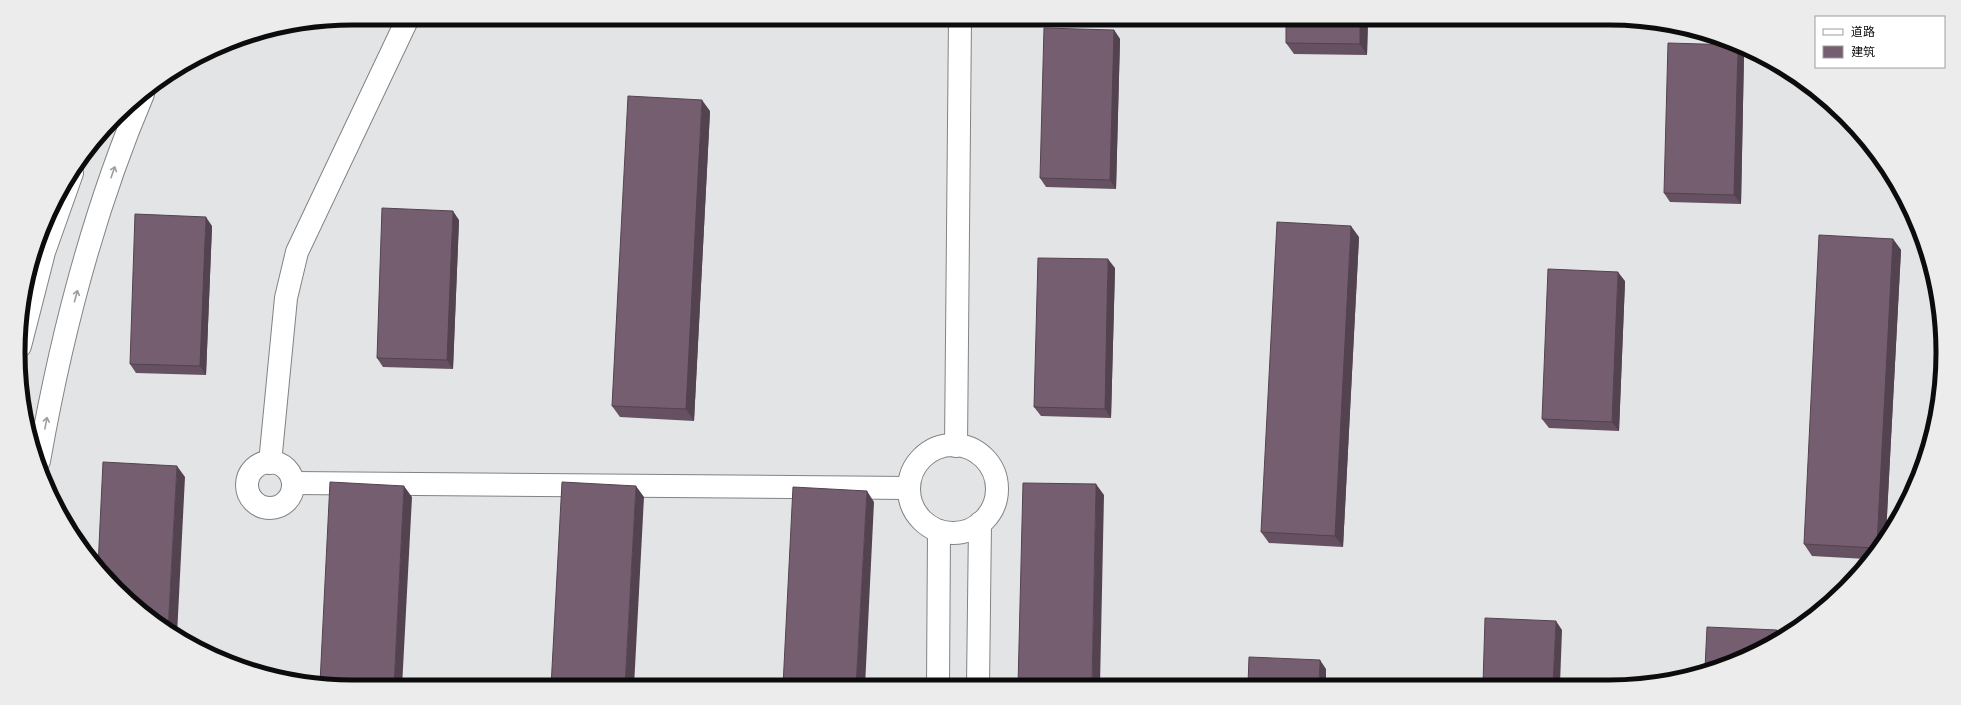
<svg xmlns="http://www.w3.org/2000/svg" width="1961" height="705" viewBox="0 0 1961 705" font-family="Raleway,'Noto Sans SC',sans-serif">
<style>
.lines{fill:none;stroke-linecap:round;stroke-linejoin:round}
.street-casing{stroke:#818384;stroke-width:24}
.secondary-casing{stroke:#818384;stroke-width:24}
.street{stroke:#fff;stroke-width:22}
.secondary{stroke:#fff;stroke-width:22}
.wall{fill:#655161}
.shaded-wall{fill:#53424f}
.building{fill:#765e71;stroke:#53424f}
.oneway{stroke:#9e9e9e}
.rim{fill:none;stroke:#0c0c0d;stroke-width:5}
</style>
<rect width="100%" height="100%" fill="#e3e4e6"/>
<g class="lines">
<g class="street-casing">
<g id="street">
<circle cx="953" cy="489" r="44"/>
<polyline points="956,446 960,18"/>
<circle cx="270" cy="485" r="23"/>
<polyline points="270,463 286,298 297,252 408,18"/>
<polyline points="293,483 909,488"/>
<polyline points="938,686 939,531"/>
<polyline points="978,686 980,523"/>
</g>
</g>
<g class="secondary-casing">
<g id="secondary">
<polyline points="20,346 44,252 72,173"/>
<path d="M39,461C61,336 93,211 143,94"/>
</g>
</g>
<use href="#street" class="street"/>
<use href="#secondary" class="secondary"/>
</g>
<g class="wall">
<polygon points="1368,18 1367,55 1294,54 1286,43"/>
<polygon points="1114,30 1120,39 1116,189 1046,187 1040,178"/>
<polygon points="1744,54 1741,204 1670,202 1664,193"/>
<polygon points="710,111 694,421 620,417 612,406"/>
<polygon points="459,220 453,369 383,367 377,358"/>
<polygon points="212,226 206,375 136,373 130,364"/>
<polygon points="1359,237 1343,547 1269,543 1261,532"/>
<polygon points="1893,239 1901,250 1886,534 1866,559 1812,556 1804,544"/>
<polygon points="1115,268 1111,418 1041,416 1034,407"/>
<polygon points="1625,281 1619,431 1549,428 1542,419"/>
</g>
<g class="shaded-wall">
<polygon points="1360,18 1368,18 1367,55 1360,44"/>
<polygon points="1114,30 1120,39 1116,189 1110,180"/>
<polygon points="1738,46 1744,54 1741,204 1734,195"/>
<polygon points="702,100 710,111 694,421 686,409"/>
<polygon points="453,211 459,220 453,369 447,360"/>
<polygon points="206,217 212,226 206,375 200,366"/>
<polygon points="1351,226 1359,237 1343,547 1335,536"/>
<polygon points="1893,239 1901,250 1886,534 1877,545"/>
<polygon points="1108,259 1115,268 1111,418 1105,409"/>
<polygon points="1618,272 1625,281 1619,431 1612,422"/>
<polygon points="177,466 185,477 177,635 168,631"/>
<polygon points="1096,484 1104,495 1100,685 1092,685"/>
<polygon points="404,486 412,497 402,687 394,687"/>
<polygon points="636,486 644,497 634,686 625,686"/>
<polygon points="867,491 874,502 865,686 856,686"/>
<polygon points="1556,621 1562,630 1560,684 1553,684"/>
<polygon points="1777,630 1781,636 1777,639"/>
<polygon points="1320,660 1326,669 1326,685 1319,685"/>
</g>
<g class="building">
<polygon points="1286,18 1360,18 1360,44 1286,43"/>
<polygon points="1044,28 1114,30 1110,180 1040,178"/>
<polygon points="1668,43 1736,45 1738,46 1734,195 1664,193"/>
<polygon points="628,96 702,100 686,409 612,406"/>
<polygon points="382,208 453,211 447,360 377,358"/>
<polygon points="135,214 206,217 200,366 130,364"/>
<polygon points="1277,222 1351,226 1335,536 1261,532"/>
<polygon points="1819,235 1893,239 1877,545 1875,548 1804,544"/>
<polygon points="1038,258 1108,259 1105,409 1034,407"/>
<polygon points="1548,269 1618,272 1612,422 1542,419"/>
<polygon points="103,462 177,466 168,631 166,630 116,589 98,567"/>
<polygon points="330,482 404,486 394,687 352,687 320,683"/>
<polygon points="562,482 636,486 625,686 551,687"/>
<polygon points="1023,483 1096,484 1092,685 1018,686"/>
<polygon points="793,487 867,491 856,686 783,686"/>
<polygon points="1485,618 1556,621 1553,684 1483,684"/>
<polygon points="1707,627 1777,630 1777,639 1756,653 1705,668"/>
<polygon points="1249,657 1320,660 1319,685 1248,685"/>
</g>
<defs><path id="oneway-shaft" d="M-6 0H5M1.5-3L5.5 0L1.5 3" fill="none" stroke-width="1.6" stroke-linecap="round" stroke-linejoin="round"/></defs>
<g class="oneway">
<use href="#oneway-shaft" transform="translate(113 172) rotate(-71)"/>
<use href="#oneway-shaft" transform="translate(76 296) rotate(-75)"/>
<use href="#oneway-shaft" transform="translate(46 423) rotate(-79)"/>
</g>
<path d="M0 0H1961V705H0ZM352 25H1609A327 327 0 0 1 1936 352V353A327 327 0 0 1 1609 680H352A327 327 0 0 1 25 353V352A327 327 0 0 1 352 25Z" fill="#ececec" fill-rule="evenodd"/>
<path class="rim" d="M352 25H1609A327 327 0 0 1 1936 352V353A327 327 0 0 1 1609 680H352A327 327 0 0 1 25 353V352A327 327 0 0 1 352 25Z"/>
<rect x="1815" y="16" width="130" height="52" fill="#ffffff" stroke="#9e9e9e"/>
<rect x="1823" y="29" width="20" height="6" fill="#ffffff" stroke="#9e9e9e"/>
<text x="1851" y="36" font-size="12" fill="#0c0c0d">道路</text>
<rect x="1823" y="46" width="20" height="12" fill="#765e71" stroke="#9e9e9e"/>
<text x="1851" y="56" font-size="12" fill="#0c0c0d">建筑</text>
</svg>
